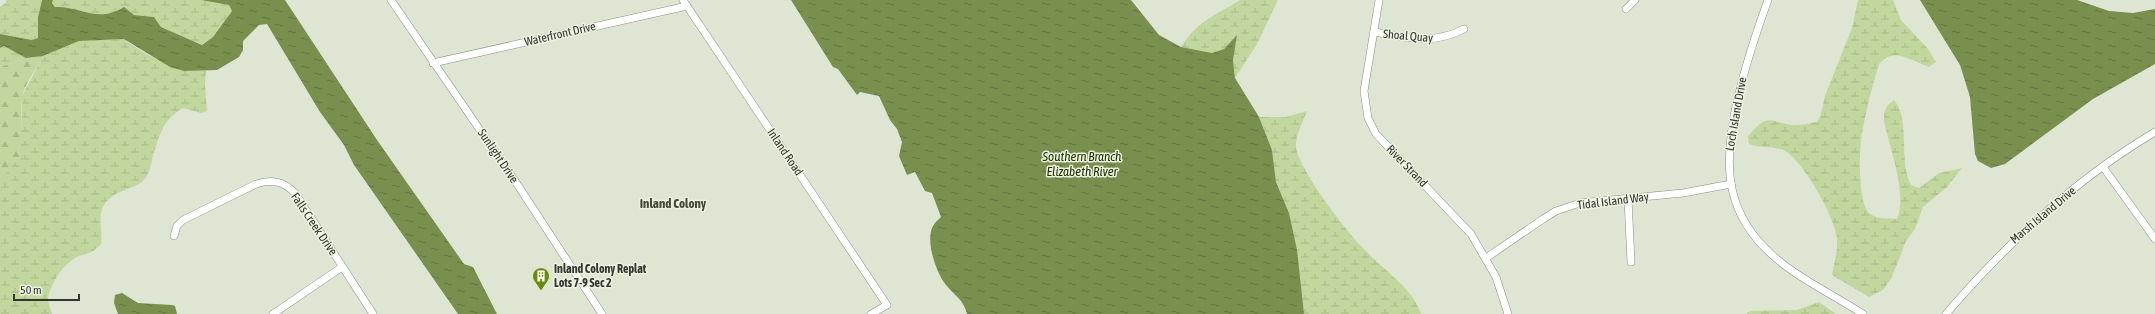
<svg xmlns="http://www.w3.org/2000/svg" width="2155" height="314" viewBox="0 0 2155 314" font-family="'Asap Condensed',sans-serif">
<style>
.forest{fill:url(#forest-firs)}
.wetland{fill:url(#wetland-marsh)}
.water{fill:url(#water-ripples)}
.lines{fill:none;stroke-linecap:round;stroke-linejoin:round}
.minor-casing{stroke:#898f7f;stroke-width:8}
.minor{stroke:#fff;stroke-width:7}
.labels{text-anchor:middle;stroke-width:3;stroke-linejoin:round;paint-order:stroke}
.street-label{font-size:12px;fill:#33362f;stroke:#ebf2e0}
.poi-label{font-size:12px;font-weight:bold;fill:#33362f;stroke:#ebf2e0;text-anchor:start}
.water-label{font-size:13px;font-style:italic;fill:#222f00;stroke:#ebf2e0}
.neighbourhood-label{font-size:13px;font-weight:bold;fill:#424839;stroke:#ebf2e0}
</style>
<defs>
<pattern id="forest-firs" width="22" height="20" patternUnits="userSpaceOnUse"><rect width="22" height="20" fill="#c2d79e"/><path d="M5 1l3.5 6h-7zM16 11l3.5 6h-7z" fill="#a7b988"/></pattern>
<pattern id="wetland-marsh" width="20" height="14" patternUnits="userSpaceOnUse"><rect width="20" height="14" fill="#c2d79e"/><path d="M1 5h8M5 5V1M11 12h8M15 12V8" fill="none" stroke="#a7b988"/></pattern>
<pattern id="water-ripples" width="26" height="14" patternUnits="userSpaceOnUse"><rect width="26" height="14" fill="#798f4e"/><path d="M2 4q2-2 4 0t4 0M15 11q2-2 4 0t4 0" fill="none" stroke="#647641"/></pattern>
</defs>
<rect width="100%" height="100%" fill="#dee5d3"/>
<path class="forest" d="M43,56C38,67 23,86 22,98C18,122 32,165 0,177V67L26,58Z"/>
<g class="wetland">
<polygon points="6,0 42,0 38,17 38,38 32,40 0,34 0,7 6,3"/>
<path d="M53,0H201L229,5L232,11L213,37L202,45L161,27L154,17L134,15L124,8C96,24 83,6 55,7L52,2Z"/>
<path d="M1240,0H1278L1257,44L1235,78L1233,60L1237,35L1224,49L1212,53L1181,47C1198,20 1215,16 1240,0Z"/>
<path d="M1858,0H1893L1901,20L1928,49L1936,62L1929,67C1912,61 1893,46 1879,64C1872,87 1866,110 1862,133C1859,149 1858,200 1868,212C1875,220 1888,218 1897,219C1908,192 1889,148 1884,120C1884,110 1886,105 1894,100C1911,120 1898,161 1911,185L1919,188L1939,173L1962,168L1947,187L1923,207L1915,229L1906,241L1892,277L1883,290L1869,297L1832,275C1834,264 1838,251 1837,239C1835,217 1805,165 1787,152C1776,145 1761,149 1749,144L1748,136C1769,113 1766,121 1792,125C1800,126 1809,123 1817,122L1821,114L1825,96L1852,28Z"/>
<path d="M124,39L146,54L184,71L206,70L205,85L207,111L201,113L183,108C162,120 159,137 152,159C151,165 150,171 146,177C137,191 116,187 104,205C97,216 103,233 101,244C91,254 91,252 79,256C65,262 50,283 48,299C48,303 51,310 52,314H0V177L8,172L19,157L21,143L22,96L43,56L79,41Z"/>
<polygon points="4,46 26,58 0,67 0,48"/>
<path d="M1307,111C1303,121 1297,133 1296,143C1293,163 1347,232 1363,248C1380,267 1414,289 1421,314H1304L1289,213L1276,182L1272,150L1259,117H1286Z"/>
<polygon points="1819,302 1836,314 1746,314 1751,311 1797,310"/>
</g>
<g class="water">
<path d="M42,0H53L52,3L55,7C83,6 96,24 124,7L134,15L154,17L161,27L202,45L213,37L232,11L229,5L201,0H285L377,140L464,264L473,267L497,314H458L354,165L344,145L320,112L267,24L259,25L243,41V50L239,57L217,70L184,71L170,67L124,39L79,41L43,56L26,58L4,46L0,48V34L32,40L38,38V17Z"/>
<path d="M791,0H1131L1159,35L1181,47L1212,53L1224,49L1237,35L1233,60L1235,78L1259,117L1272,150L1276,182L1289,213L1297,250L1304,314H967C964,300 954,295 946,285C936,273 925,240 933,226C935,222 939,219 941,217L932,193L925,191L915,172L907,175L899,156L902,142L897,129L890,120L879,96L860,92L857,95L838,69L833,67Z"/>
<polygon points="1920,0 2077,0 2109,11 2133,13 2155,9 2155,64 2093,99 2005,164 1991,168 1978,161 1975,154 1970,97 1960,65"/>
<polygon points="122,293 138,303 172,305 175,306 177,314 118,314 114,303 115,295"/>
</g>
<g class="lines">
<g class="minor-casing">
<g id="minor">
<polyline points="391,0 519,187 602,314"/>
<polyline points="683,0 887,305 871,314"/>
<polyline points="1379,0 1364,91 1368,118 1376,134 1471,234 1496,277 1508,314"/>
<path d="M1768,0C1756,33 1745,67 1737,101C1725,156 1722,205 1765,248C1792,276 1831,293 1863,314"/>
<polyline points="1626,9 1635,0"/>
<path d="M1374,32C1409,38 1432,45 1464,29"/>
<polyline points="433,63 687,6"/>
<polyline points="2103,167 2155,239"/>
<polyline points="1628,199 1631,262"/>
<path d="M174,236L177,226L183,220L256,184C272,179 283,181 295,193L373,314"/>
<polyline points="1486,258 1543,219 1556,211 1580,203 1683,193 1731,184"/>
<polyline points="273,314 342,267"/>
<path d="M1946,314C2007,243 2074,180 2155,132"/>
</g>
</g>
<use href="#minor" class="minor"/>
</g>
<defs>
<g id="building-pin" transform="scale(0.9)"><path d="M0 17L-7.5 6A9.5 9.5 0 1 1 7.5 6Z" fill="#6b8b0b" stroke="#ebf2e0"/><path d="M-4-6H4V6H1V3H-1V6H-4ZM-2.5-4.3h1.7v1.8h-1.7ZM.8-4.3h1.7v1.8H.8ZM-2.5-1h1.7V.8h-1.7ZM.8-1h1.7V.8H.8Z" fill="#fff"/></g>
</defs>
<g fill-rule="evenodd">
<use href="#building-pin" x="541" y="276"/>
</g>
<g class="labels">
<g class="street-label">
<text transform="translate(560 34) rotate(-13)" y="4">Waterfront Drive</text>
<text transform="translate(1408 36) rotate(5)" y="4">Shoal Quay</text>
<text transform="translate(1736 114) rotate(-80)" y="4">Loch Island Drive</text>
<text transform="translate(785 152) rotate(56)" y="4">Inland Road</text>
<text transform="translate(498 156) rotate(56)" y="4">Sunlight Drive</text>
<text transform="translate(1407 166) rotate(46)" y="4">River Strand</text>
<text transform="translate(1613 201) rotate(-7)" y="4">Tidal Island Way</text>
<text transform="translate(2043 215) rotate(-40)" y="4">Marsh Island Drive</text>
<text transform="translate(314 224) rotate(56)" y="4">Falls Creek Drive</text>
</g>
<g class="poi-label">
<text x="554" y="273">Inland Colony Replat<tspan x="554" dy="14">Lots 7-9 Sec 2</tspan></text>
</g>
<g class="water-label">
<text x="1082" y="161">Southern Branch<tspan x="1082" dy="15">Elizabeth River</tspan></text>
</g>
<g class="neighbourhood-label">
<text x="673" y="208">Inland Colony</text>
</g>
</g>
<path d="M14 294v6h65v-6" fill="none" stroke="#33362f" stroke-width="2"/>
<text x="20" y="294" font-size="12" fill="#33362f" stroke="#ebf2e0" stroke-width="3" paint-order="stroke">50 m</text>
</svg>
